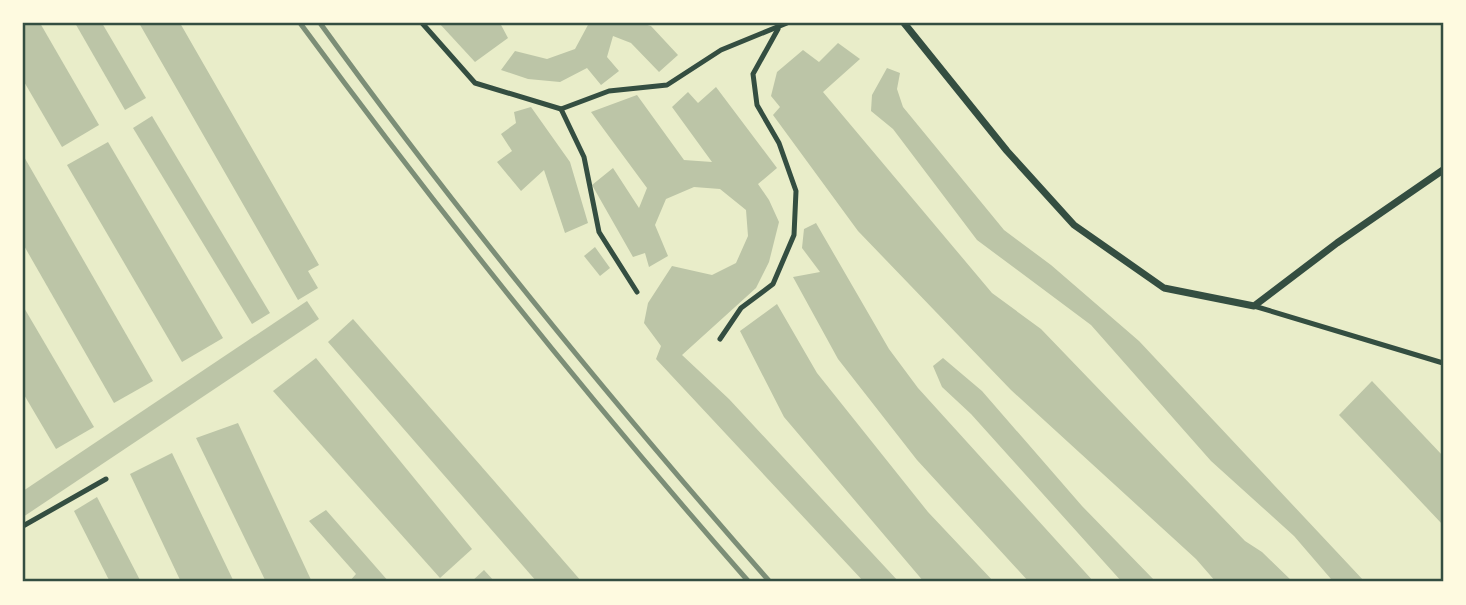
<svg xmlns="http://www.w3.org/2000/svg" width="1466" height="605" viewBox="0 0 1466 605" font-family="'PT Sans',sans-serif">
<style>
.building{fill:#bcc5a7}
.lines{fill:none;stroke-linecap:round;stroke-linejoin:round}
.service{stroke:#344e41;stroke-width:5}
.minor{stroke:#344e41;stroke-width:7}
.rail{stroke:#7c8e77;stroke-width:5}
.neatline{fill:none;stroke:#344e41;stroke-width:2.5}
</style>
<rect width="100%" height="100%" fill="#e9edc9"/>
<g class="building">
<polygon points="23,23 40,23 99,125 62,147 23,80"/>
<polygon points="75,23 102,23 146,98 125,110"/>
<polygon points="139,23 180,23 319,265 308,271 318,288 298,300"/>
<polygon points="439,23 500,23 508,38 475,62"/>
<polygon points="589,23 640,23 651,26 678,55 659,72 631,43 613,36 607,57 619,71 601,85 587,68 560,82 528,79 501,70 515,51 547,59 575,49"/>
<polygon points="838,43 860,59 823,92 992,293 1041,329 1245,541 1262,552 1293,582 1216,582 1196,559 1011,390 858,231 773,115 780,107 771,96 777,72 803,50 819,62"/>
<polygon points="887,68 900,73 897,89 903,107 1004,230 1051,265 1139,341 1365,582 1330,582 1331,579 1294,536 1211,461 1091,325 977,240 893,129 871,111 872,95"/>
<polygon points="716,87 777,168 758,184 769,200 779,222 769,262 756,288 682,355 729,399 899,582 864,582 656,359 661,346 644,323 648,303 672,266 712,275 736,263 748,236 746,210 720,189 694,187 666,199 655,225 668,256 649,267 645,253 633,257 592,185 613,168 639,208 647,188 591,112 637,95 684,160 712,162 672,107 688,92 698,103"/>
<polygon points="531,107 570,162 588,223 565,233 544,170 521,191 497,162 512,151 501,134 516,123 514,112"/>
<polygon points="152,116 270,313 252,324 133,128"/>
<polygon points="108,142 223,338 182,362 67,165"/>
<polygon points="23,155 153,381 114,403 23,244"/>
<polygon points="816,223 889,349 918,388 1094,582 1029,582 917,460 838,359 793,277 820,272 802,248 804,229"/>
<polygon points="595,247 610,268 600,276 584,256"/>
<polygon points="307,301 319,319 23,517 23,491"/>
<polygon points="777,304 817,373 928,512 994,582 924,582 784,417 740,331"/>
<polygon points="23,306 94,427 56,449 23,393"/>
<polygon points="353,319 582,582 537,582 328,342"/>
<polygon points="316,358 472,549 440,578 273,391"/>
<polygon points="943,358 982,391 1082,506 1156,582 1122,582 971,414 942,387 933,366"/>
<polygon points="1372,381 1443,456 1443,525 1339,415"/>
<polygon points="238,423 312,582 266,582 196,438"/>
<polygon points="172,453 234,582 181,582 130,474"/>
<polygon points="97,497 141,582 110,582 74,511"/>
<polygon points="326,510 389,582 349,582 356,574 309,521"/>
<polygon points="484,570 495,582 471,582"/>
</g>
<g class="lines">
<g class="service">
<polyline points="422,23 475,83 561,109 609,91 667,85 721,50 787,23"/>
<polyline points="561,109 584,157 599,232 637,292"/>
<polyline points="1254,306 1443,363"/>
<polyline points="720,339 741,308 773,284 794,235 796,191 779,143 757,105 753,74 778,29"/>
<polyline points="23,526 106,479"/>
</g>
<polyline class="minor" points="904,23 1007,151 1074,225 1164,288 1254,306 1337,243 1443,170"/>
<g class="rail">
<path d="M300,23C442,216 591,402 749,582"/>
<path d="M320,23C460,217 612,402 770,582"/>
</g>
</g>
<rect width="1466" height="605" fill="none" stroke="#fefae0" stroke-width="49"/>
<rect x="24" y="24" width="1418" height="556" class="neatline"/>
</svg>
